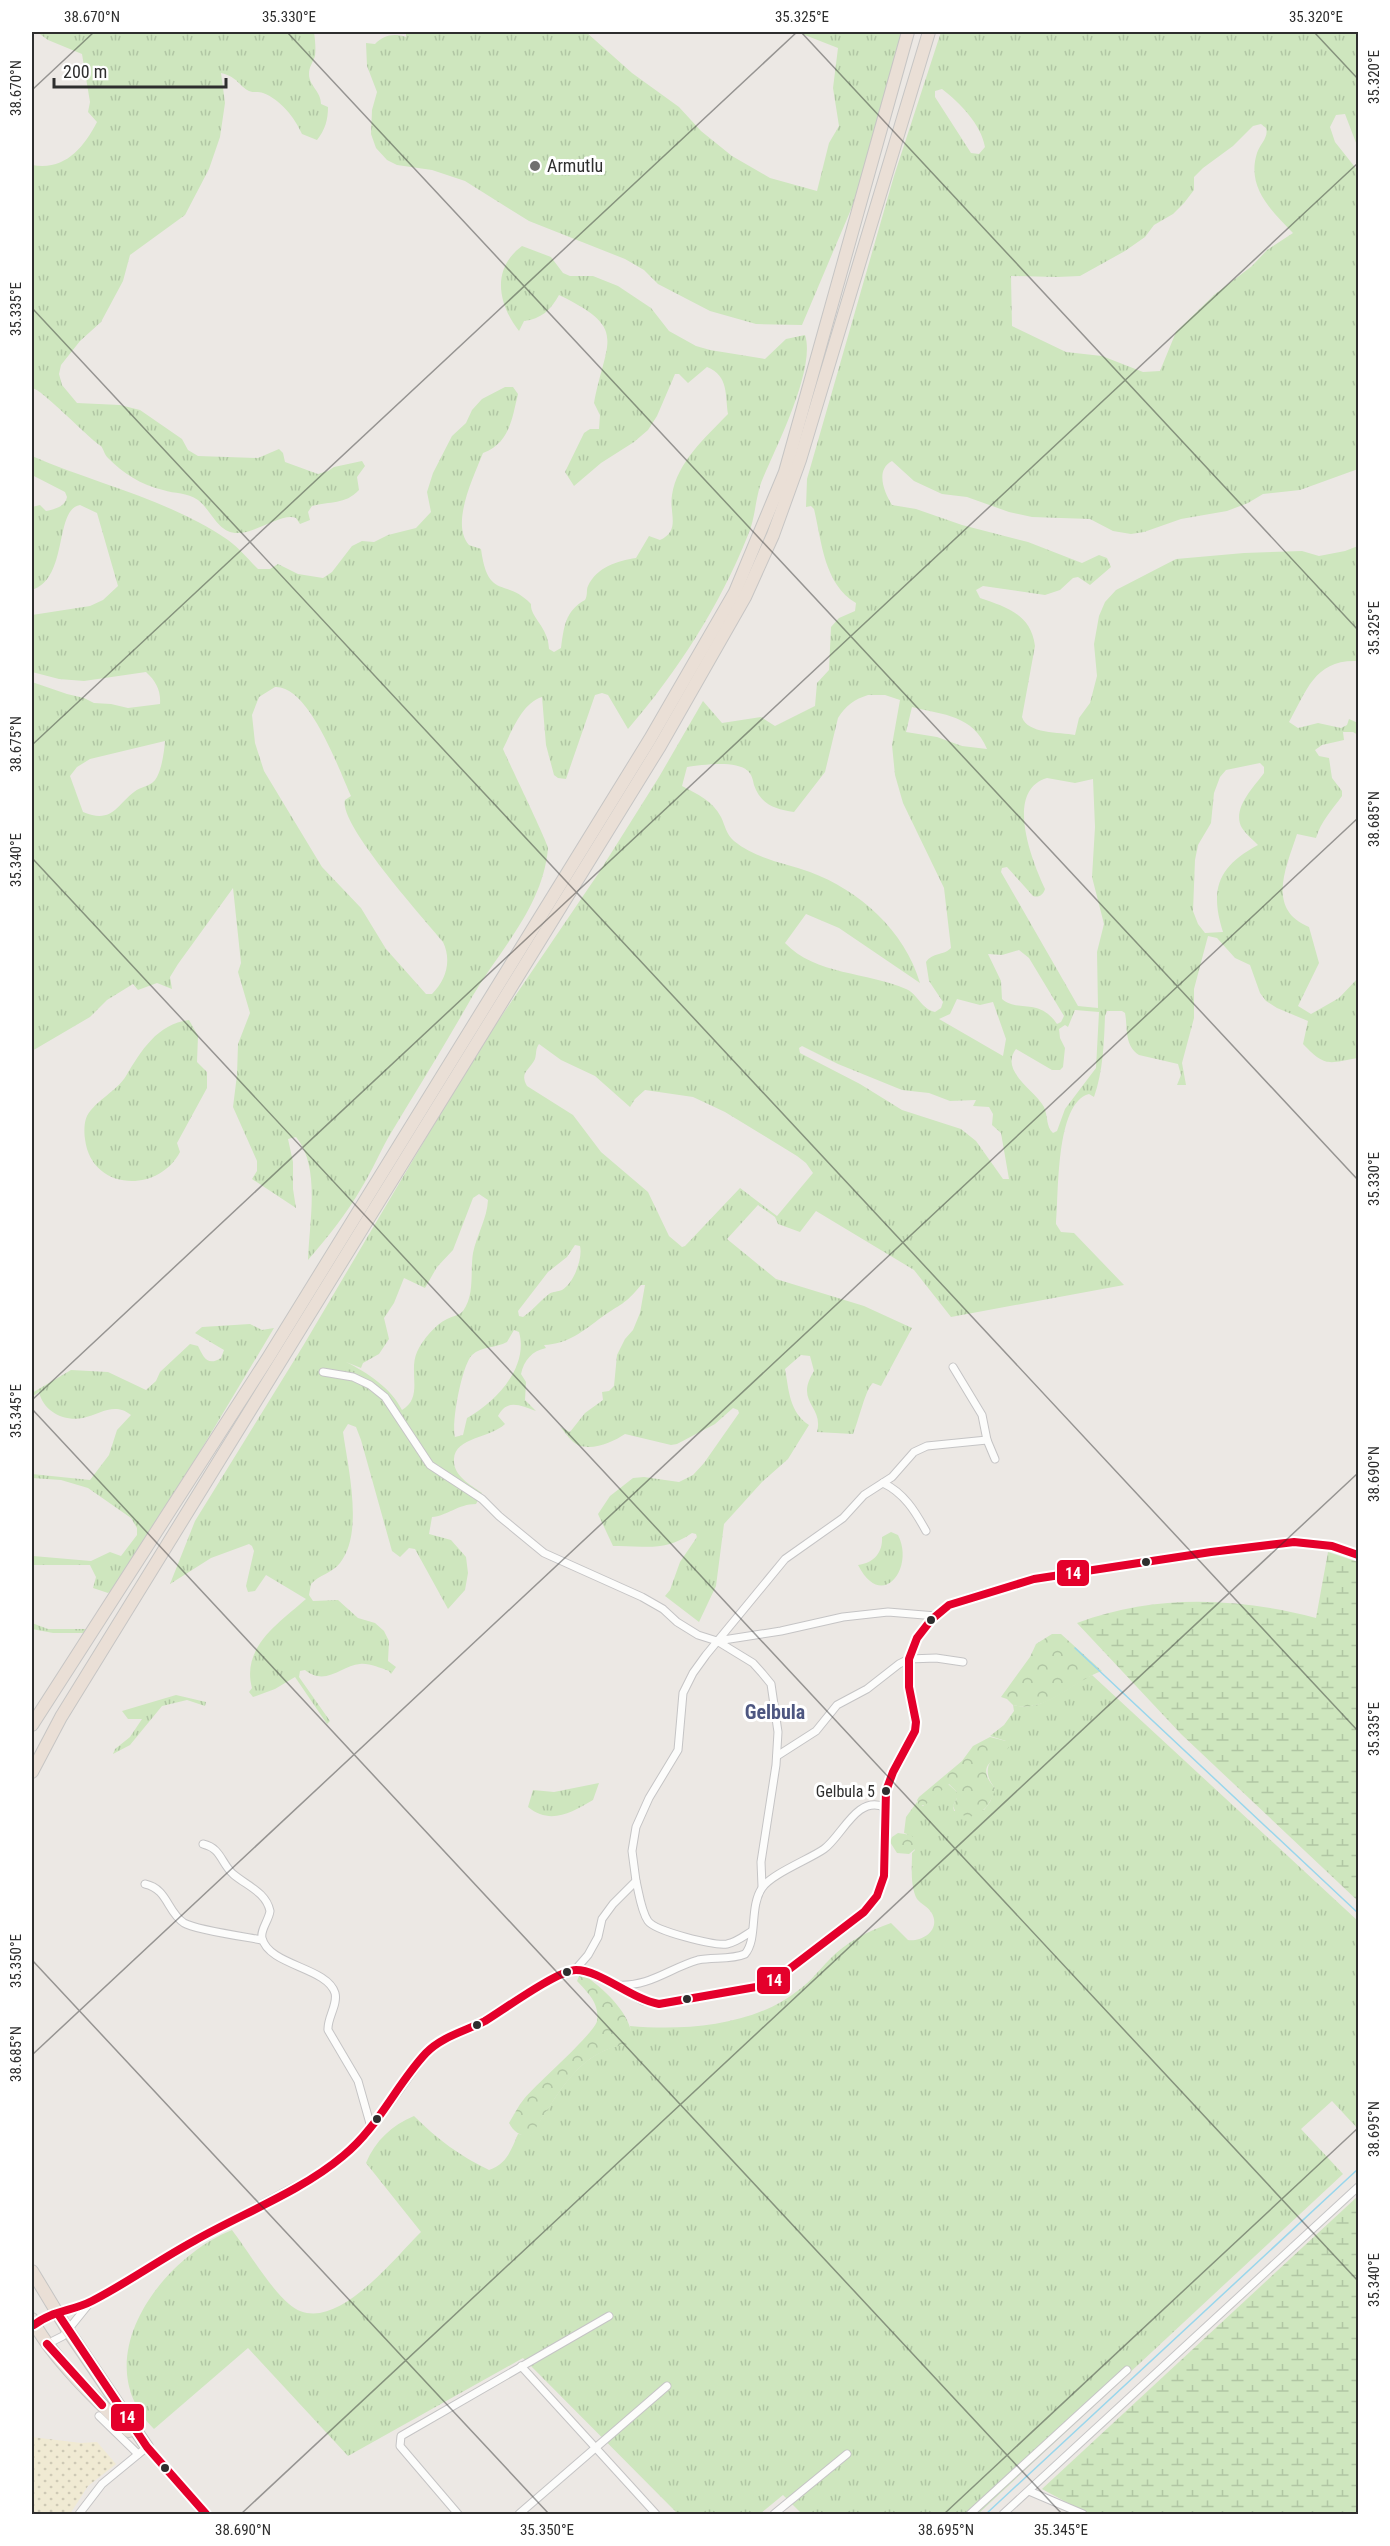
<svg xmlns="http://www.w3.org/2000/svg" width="1390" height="2546" viewBox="0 0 1390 2546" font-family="'Roboto Condensed',sans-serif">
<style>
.grass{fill:url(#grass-tufts);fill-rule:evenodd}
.forest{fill:url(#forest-crowns)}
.wetland{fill:url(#wetland-marsh)}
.sand{fill:url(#sand-dots)}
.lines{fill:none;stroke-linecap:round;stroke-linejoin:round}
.stream{stroke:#99d6ec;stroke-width:1.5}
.street-casing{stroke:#c5c4c5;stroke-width:9}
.secondary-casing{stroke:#c5c4c5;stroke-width:11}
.highway-casing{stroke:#c6c5c4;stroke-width:14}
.street{stroke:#fcfcfb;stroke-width:7}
.secondary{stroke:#fcfcfb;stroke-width:9}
.highway{stroke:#eadfd6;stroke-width:12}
.bus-1-casing{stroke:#fff;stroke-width:12}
.bus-1{stroke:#e4002b;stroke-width:8}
.ticks{fill:none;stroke:#2e2e2e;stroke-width:1.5;stroke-opacity:0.45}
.poi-dot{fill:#706f6e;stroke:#fff;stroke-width:2}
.bus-dot{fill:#2e2e2e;stroke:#fff;stroke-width:2}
.labels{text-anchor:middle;stroke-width:6;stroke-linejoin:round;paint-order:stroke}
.bus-label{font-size:16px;fill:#2e2e2e;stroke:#fff;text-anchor:end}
.poi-label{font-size:18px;fill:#2e2e2e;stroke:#fff;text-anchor:start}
.neighbourhood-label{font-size:20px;font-weight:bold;fill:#4d5680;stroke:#fff}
.line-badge{stroke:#fff;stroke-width:2}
.badge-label{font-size:16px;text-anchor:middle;font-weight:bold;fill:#fff}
.neatline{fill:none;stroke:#2e2e2e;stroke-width:2}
.ticks-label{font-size:15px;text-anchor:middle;fill:#2e2e2e}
</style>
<defs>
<pattern id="grass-tufts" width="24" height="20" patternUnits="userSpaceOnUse" patternTransform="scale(1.5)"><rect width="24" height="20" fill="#cee6be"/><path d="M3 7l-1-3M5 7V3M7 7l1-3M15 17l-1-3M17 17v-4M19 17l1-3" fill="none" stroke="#b1c6a4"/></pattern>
<pattern id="forest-crowns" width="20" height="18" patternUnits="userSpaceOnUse" patternTransform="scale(1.5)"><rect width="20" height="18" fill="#cee6be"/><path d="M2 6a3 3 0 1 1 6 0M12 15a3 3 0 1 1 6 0" fill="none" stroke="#b1c6a4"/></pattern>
<pattern id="wetland-marsh" width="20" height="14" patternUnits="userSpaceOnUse" patternTransform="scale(1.5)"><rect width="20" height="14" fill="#cee6be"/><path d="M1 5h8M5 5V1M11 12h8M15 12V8" fill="none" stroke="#b1c6a4"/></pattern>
<pattern id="sand-dots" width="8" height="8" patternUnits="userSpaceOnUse" patternTransform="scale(1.5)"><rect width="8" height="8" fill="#f0ead3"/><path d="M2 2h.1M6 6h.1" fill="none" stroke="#cec9b5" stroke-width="1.8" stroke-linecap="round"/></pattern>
</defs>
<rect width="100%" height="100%" fill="#ece8e4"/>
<g class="grass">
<path d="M37,32H314C315,39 316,48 315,56C313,62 309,67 309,74C309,86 321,91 321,104L328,107C328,120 325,130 317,140L302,134C295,118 280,99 263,93C259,91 253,93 249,91C239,86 238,77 221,73L225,103L220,137L209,169L185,215L130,255L123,281L101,322L80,341L61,365L59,374L62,385L77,403L120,405L140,410L182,439L188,450L198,456L258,458L279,449L283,453L285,462L318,474L328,471L334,467L362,461L365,466L357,477L359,490C345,505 330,501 312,506L308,512L310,520L300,524L296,518C282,512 254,535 235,533C217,531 211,510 198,500C187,492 175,494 163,490C141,485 123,473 108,458C104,454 104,450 101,446C86,436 42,389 32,388V165C64,171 83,149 97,122L88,112L90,102L82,54L48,40Z"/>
<path d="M406,32H586L632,73L679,107L701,131L732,156L770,178L817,191L829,143L839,126L833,88L838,48L797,32H905L855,200L802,325L756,324L710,311L658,284L644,270L625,259L529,221L465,181L432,170L397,165L387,160L376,148L371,134L372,110L377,92L367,66L366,43L375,44C384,35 393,33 406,37Z"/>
<path d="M941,32H1358V148L1345,114L1336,115L1330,127L1335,142L1358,171V469L1300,490L1263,494L1248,503L1227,511L1181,519L1144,532L1131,534L1113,531L1090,519L1032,517L1009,512L967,497L942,494L914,481L892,461C875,470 884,492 892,505L916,509L962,525L1028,542L1082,563L1099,555L1107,558L1111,567L1090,585L1078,577L1073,578L1060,590L1045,595L983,586L976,590L980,598C1006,607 1031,614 1035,646L1022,717C1027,734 1060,732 1075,735L1079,718L1090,703L1097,676L1094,644L1099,616L1105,602L1116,590L1176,559L1244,553L1302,551L1319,556L1345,551L1358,546V661C1315,659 1307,690 1289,722L1298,728L1318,723L1341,728L1347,725L1349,719L1358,723V735L1353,732H1343L1344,740L1322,745L1315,750L1319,756L1329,758L1332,778L1342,791V796C1332,810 1321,821 1316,838L1297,834C1286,868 1266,909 1309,927L1319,963L1298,1006L1311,1014L1339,998L1358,978V1058C1328,1063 1326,1068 1303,1044L1308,1021L1277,1008L1266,1001L1260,993L1250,965L1235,958L1217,938L1208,936L1194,989V1018L1182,1063L1186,1085H1177L1181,1075L1178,1064L1139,1055C1124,1045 1128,1029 1125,1013L1122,1011H1107L1105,1016C1104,1044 1103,1071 1094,1097L1089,1094C1055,1103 1059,1195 1056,1224L1061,1232L1074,1233L1124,1285L951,1317L914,1270L816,1211L800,1232L778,1224L775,1217L758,1205L727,1239L776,1279L864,1306L912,1328L881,1386L873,1383C866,1387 858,1423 853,1434L817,1432C824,1405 794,1403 814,1371L810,1356L801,1355L785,1369C789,1390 789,1412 809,1425L788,1459L762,1482L724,1524L716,1586L699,1622L665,1596L670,1590L680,1562L697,1537L696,1534L692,1533C663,1553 644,1545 613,1546L598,1514L610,1496L633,1478L644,1477L679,1482L693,1475L704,1463L739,1413L738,1410L733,1408L715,1424L677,1444L671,1445L625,1434C613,1442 593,1451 578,1445C571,1442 566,1433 560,1427L570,1432L585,1413L603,1400L602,1392L609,1391L614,1386L617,1355L625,1339L633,1330L640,1313L645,1285H641C625,1305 620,1304 602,1317C583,1331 568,1344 544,1345L546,1348C532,1351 524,1360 521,1374L526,1382L525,1400L536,1411C521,1406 507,1398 498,1416L505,1424C491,1438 455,1437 454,1459C453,1476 470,1484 482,1493L476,1504C458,1504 447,1516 432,1517L429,1534L451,1540L466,1557L468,1573L465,1590L448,1609L415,1549L409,1548L400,1557L392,1551L361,1440L356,1427L348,1424L343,1432C348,1468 364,1533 340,1563C332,1573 319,1575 311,1584L309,1595L313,1601L338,1600L358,1618L375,1623L384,1631L389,1641L388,1661L396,1667L391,1674L389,1671C380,1668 369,1663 360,1664C342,1665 326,1687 305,1670L300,1671L299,1677L330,1721L327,1724L295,1677L275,1689L253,1697L249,1692L252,1688C241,1647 279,1623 306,1599L266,1575L255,1591L248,1592L246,1586L254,1551L252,1546L249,1544L211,1558L170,1584L195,1521L303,1346L475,1055L598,874L659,777L703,701L722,723L761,717L775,726L815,706L817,683L829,670L831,627L839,618L855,611L856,603C824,584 822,543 814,509L811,506L806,507L807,479L894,176ZM942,89C960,103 981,124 985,147L979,154L971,153L935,97V91ZM1261,124L1266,128C1269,137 1260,144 1257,153C1246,188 1272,211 1293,233L1267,250L1252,266L1214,295L1176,332L1160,371L1143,372L1102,356L1066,352L1012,326L1011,276L1057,277L1080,276L1125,251L1145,237L1154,225L1173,214L1184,203L1194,190V177L1203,168L1233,146L1253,126ZM868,695H885L900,700L892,745L895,775L903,803L944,888L951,948C943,956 933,952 926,962L929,981L943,1002L941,1008L935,1012C921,1009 918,994 906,989C868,972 815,975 785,943L806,914L839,928L920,983C905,931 859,890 810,872C784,863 756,859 734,841C726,834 725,825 721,817C713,801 697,794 682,786L687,767C702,765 736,760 748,771C752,775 753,780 754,785C761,805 775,809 794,812L825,772L838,718C845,706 855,699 868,695ZM912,707C944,715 973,715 987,749L962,746L937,737L906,732ZM1260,763L1264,767V773C1254,787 1231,809 1242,828C1246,834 1253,840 1258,845C1219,866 1209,888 1223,932L1205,933L1198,924L1193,911L1195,860L1198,845L1211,823L1214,793L1220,777L1226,770ZM1047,778L1075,783L1093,779L1095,827L1092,877L1104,924L1097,952L1098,1008L1078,1006L1001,872L1002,868L1007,867L1033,896C1039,898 1043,895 1045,889C1032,861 1004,791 1047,778ZM1019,950L1029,958L1064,1016L1061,1022L1057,1024C1039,997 1018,1013 1002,999L1001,981L988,954L1002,955ZM957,999L980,1005L993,1002L1006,1039L1003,1056L939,1019L950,1014ZM1075,1010L1099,1012L1096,1068L1065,1109L1057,1131L1053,1133C1046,1127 1048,1116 1044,1107C1035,1090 999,1071 1016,1049L1052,1070H1060L1063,1067L1065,1048L1060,1038L1059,1029L1065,1025L1068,1027ZM539,1044L561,1060L595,1076L630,1107L635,1099L645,1090L693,1097L725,1112L797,1156L806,1163L813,1173L777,1216L740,1188L685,1246L682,1247L669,1236L648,1192L601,1152L573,1115L527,1086C519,1072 530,1070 535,1059C537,1052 535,1050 539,1044ZM802,1046L838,1064L902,1090L929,1093L950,1101L976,1100L973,1106L989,1107L993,1114L992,1125L1001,1133L1009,1179H1003L976,1141L961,1129L902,1110L860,1084L800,1053L799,1048ZM479,1194L488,1200C487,1219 477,1234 473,1253C470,1271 475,1295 463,1311C460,1315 453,1316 447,1319C435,1325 423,1339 417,1352C408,1372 424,1397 402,1410C391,1388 368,1373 346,1362L361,1368L363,1363L379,1354L389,1339L384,1318L394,1303L404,1278L425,1288L437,1267L453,1250L473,1198ZM575,1245L580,1246C583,1258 574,1283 562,1290C558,1292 553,1291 549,1294C540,1301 533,1310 523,1317L519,1316L518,1311L548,1272L567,1257ZM514,1330L519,1332C529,1367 496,1402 467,1418L463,1435L455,1437C451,1423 462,1365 472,1355C482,1346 496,1348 507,1342Z"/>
<path d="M522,246L551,257L563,273L570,276H593L618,286L651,308L669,331L696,346L710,350L765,359L786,339L805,335C816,368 777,445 763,478C755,496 756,517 748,535C719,607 678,671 628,729L608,695L602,693L595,695L566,779L558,778L554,775L546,745L542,697C522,703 512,731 503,749C509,763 548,843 548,848C543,907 500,949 472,997C445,1045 416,1091 388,1138C379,1154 372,1171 362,1187C347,1213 328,1237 308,1260C309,1223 321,1167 296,1137L288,1139L293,1162V1189L296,1208L252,1179L257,1171V1161L233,1107L237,1075L238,1044L250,1013L238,972L241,963L233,888L178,964L170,977L172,989L157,983L138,990L133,984L107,1000L90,1017L32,1051V682L67,694L84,698L94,703L111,704L128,708L160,704C161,691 156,681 146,672L84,681L59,679L32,672V615L90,606L103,600L118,586L97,513L80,505C54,509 69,578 32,590V507L40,505L46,511C55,509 65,507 67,497L65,492L32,475V456C96,484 168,499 228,540C239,548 248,559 258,569H270L278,564L298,574L323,578L332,572L352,546L362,541L374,542L388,535L416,528L431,512L427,492L433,473L452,436L466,423L472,410L482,399L505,387H513L518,394C512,418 510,443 483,453C474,476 450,524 469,545L481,549C488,601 505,577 531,604C530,618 548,626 549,649L554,652L561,648C564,627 565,611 585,600C588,595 586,590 588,586C597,567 617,561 636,558L649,536L660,540C681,530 669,514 672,495C677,462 706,437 728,414C725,395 729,376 707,367L688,383L679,374H675L657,416L648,430L634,442L601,463L574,486L565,472L584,433L590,429H599L600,415L594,403C606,339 629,329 559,295C551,310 541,319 524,321L519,331C498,304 491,269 522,246ZM275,687C309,685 339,770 351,796L345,800C338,824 425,920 443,942C452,961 446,980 432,994H426L386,949L361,908L322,867L264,771L255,743L252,715L259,697ZM165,741C164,753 162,767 157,777C152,787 141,786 134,792C116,806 112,824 83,812L70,776L77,767L90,759Z"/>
<path d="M189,1020L198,1036L197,1062L207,1072V1088L177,1143L180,1152C158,1194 91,1191 85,1139C84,1132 84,1122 87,1116C96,1100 117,1091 126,1076C141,1051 157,1024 189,1020Z"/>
<path d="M250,1324L262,1330L274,1328L120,1585L108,1593L93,1588L96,1577L90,1565H32V1507L34,1530L33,1556L91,1561L110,1552L121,1556L137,1535V1528L131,1518L88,1488L61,1480L32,1478V1474L90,1480L109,1455L117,1430L131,1415C114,1402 101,1414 83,1418C64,1422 43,1411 39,1392L32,1397V1393L71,1370L108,1372L146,1390L156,1381L160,1372L190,1344L198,1346C203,1356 207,1367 221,1358L224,1350L195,1333L202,1327Z"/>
<path d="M891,1532L898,1535C915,1568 882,1612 858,1565C874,1563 883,1552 882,1537Z"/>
<polygon points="32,1623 48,1629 88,1629 84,1633 53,1633 32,1629"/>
<path d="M1092,1675L1358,1921V2129L1332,2101L1301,2129L1343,2174L978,2514H802L783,2495L760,2514H678L523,2358L348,2456L248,2348L154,2429C85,2361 160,2259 232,2230C248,2251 270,2288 289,2304C331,2341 393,2259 421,2232L366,2163C375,2141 392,2125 414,2116C437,2139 460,2156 489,2170C507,2164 511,2150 518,2134L530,2136C558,2096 577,2049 632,2043L630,2026C685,2031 755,2026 800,1989C811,1981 819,1970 829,1960C846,1942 868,1931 891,1923L908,1940C923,1942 942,1929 931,1912C928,1907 921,1904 917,1899C910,1887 912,1866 912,1853L915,1850L907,1834L904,1833L906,1817L917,1802L923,1806L948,1784L957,1792V1798L953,1806L954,1811L984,1810L990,1802L995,1788C983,1774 986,1760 1002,1753L1006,1741L990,1736L1004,1725L1014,1711L1013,1705C1042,1713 1068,1686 1092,1675Z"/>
<polygon points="176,1695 206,1702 205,1706 187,1700 162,1706 130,1745 113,1754 115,1749 130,1737 142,1719 128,1719 122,1711"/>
<path d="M599,1783L593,1800C571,1813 550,1825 528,1807L533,1790L554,1792Z"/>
</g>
<g class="forest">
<path d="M1052,1634H1061L1102,1671C1073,1681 1046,1714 1013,1705L1007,1699L1001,1697L1030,1657L1036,1644Z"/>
<path d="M990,1737L1006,1741L1009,1747C1003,1758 971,1762 995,1788C992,1802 984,1814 969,1817L956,1813L953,1806L957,1798V1792L949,1784L925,1805H919L917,1800L919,1797L962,1761L973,1746Z"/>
<polygon points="898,1833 911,1835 920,1845 909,1854 897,1853 890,1842 892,1837"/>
<path d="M584,1975C604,1989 635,2016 632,2044C578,2048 558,2096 530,2137C520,2136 513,2131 509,2123C514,2115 518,2106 524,2099C537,2083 594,2034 597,2021C600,2003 587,1992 577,1981L579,1976Z"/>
</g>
<g class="wetland">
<path d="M1328,1552L1358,1562V1901L1181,1734L1077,1623C1155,1594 1236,1597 1316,1618Z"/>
<polygon points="1358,2196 1358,2514 1088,2514 1042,2489"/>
</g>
<polygon class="sand" points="32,2437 81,2443 97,2442 116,2464 88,2486 70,2514 32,2514"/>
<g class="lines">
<g class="stream">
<polyline points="1075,1648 1358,1913"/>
<polyline points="986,2514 1358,2169"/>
</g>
<g class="street-casing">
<g id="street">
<polyline points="953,1367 982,1415 987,1440 995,1459"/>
<polyline points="323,1372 353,1377 370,1385 385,1397 430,1465 482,1499 499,1516 544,1553 642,1597 663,1609 677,1622 698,1635 717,1641 753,1663 762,1673 771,1684 778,1732 776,1765 761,1862 762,1886"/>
<path d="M883,1483C904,1493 915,1511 926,1531"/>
<polyline points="717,1641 781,1631 843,1617 888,1612 936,1616"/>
<polyline points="777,1756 816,1731 837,1705 867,1689 899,1664 909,1659 936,1658 963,1662"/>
<path d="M203,1844C221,1848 221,1863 233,1874C247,1886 266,1892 270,1911C269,1920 260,1930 262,1938C269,1966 327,1967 335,1993C338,2005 327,2018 328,2030L358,2081L371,2127"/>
<path d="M636,1881C639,1893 641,1911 648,1921C655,1931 714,1946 727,1944C737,1942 744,1936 752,1931"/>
<path d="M145,1884C168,1889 167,1912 184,1923C196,1930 246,1937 262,1940"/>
<polyline points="575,1970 600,1977 643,2001 659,2004 756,1987 775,1980 864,1912 877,1896 884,1876 884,1807 886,1791 893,1772 915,1731 916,1722 909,1687 909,1659 917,1638 931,1620 949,1605 976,1595 1034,1579 1211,1552 1294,1542 1332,1546 1358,1555"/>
<path d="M618,1985C649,1987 670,1968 698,1960C713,1957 731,1960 745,1954C758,1939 749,1907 762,1888C771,1874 810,1859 824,1849C842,1836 857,1795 884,1807"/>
<path d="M34,2325C46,2312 74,2310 91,2302L193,2241L324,2171L346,2154L391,2102L426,2053L441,2041L484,2021L549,1981L575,1970L588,1955L598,1937L602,1919L613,1904L636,1881L632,1851L636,1827L649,1798L678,1750L683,1693L693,1673L706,1655L785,1559L843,1518L864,1495L892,1477L914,1452L927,1446L987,1440"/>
<polyline points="47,2344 63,2336 88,2305"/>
<polyline points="521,2366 656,2514"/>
<polyline points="99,2416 138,2454"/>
<polyline points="1029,2491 1083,2514"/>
<polyline points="79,2514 102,2484 147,2447"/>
<polyline points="458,2514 400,2446 401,2436 609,2316"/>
<polyline points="519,2514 667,2386"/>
<polyline points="774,2514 847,2454"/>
<polyline points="970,2514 1127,2370"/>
<polyline points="1003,2514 1358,2187"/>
</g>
</g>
<g class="secondary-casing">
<polyline id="secondary" points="147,2447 206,2514"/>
</g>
<g class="highway-casing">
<g id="highway">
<polyline points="32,1725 268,1358 650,739 735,592 785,472 908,32"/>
<polyline points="32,1772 61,1717 660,746 745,597 773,535 800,460 929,32"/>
<polyline points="32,2271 67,2329 147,2447"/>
<path d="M32,2319C50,2356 99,2403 129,2431"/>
</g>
</g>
<use href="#street" class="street"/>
<use href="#secondary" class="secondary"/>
<use href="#highway" class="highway"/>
<g class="bus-1-casing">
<g id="bus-1">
<polyline points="58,2314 147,2447 206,2514"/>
<path d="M34,2325C51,2311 73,2311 92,2301C127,2283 159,2260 194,2241C243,2213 300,2192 343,2156C378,2128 396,2085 426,2053C441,2037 465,2031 485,2021C503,2010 558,1970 576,1970C600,1970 631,1999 659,2004L756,1987L775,1980L864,1912L877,1896L884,1876L886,1791L893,1772L915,1731L916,1722L909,1687V1659L917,1638L931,1620L949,1605L1034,1579L1211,1552L1294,1542L1332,1546L1358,1555"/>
<polyline points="47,2344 102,2405"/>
</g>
</g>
<use href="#bus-1" class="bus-1"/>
</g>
<path class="ticks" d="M287,32L1358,1180M801,32L1358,630M1314,32L1358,79M32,90L94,32M32,308L1358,1731M32,745L797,32M32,858L1358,2281M32,1400L1358,163M32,1409L1062,2514M32,1960L549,2514M32,2055L1358,818M32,2510L35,2514M241,2514L1358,1473M944,2514L1358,2128"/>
<circle class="poi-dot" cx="535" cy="166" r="6"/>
<g class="bus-dot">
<circle cx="1146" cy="1562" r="5"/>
<circle cx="931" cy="1620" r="5"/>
<circle cx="886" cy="1791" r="5"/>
<circle cx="567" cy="1972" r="5"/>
<circle cx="687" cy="1999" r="5"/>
<circle cx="477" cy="2025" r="5"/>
<circle cx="377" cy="2119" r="5"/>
<circle cx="165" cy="2468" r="5"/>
</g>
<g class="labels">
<g class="bus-label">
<text x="875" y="1797">Gelbula 5</text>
</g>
<g class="poi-label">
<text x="547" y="172">Armutlu</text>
</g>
<g class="neighbourhood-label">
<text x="775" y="1719">Gelbula</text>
</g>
</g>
<g class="line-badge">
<rect x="1056" y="1559" width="34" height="28" rx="6" fill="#e4002b"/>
<rect x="756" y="1966" width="35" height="29" rx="6" fill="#e4002b"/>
<rect x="110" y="2403" width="35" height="29" rx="6" fill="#e4002b"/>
</g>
<g class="badge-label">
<text x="1073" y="1579">14</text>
<text x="774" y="1986">14</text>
<text x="127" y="2423">14</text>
</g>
<rect width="1390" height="2546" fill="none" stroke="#ffffff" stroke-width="66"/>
<path d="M54 78v9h172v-9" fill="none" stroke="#2e2e2e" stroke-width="3"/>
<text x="63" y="78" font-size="18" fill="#2e2e2e" stroke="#ffffff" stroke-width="4.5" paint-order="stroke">200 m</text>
<rect x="33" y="33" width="1324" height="2480" class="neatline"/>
<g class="ticks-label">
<text x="92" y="22">38.670°N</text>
<text x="289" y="22">35.330°E</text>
<text x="802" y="22">35.325°E</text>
<text x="1316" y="22">35.320°E</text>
<text transform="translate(1374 77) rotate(-90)" y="5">35.320°E</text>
<text transform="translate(16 88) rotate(-90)" y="5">38.670°N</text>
<text transform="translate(16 309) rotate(-90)" y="5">35.335°E</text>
<text transform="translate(1374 628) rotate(-90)" y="5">35.325°E</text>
<text transform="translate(16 744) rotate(-90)" y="5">38.675°N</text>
<text transform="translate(1374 819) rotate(-90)" y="5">38.685°N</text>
<text transform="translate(16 860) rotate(-90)" y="5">35.340°E</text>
<text transform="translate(1374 1179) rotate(-90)" y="5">35.330°E</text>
<text transform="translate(16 1411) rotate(-90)" y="5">35.345°E</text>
<text transform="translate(1374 1474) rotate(-90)" y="5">38.690°N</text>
<text transform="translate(1374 1729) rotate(-90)" y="5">35.335°E</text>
<text transform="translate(16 1961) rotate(-90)" y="5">35.350°E</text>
<text transform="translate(16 2054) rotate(-90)" y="5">38.685°N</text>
<text transform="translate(1374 2129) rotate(-90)" y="5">38.695°N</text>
<text transform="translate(1374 2280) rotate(-90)" y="5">35.340°E</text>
<text x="243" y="2535">38.690°N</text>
<text x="547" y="2535">35.350°E</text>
<text x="946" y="2535">38.695°N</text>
<text x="1061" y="2535">35.345°E</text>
</g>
</svg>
